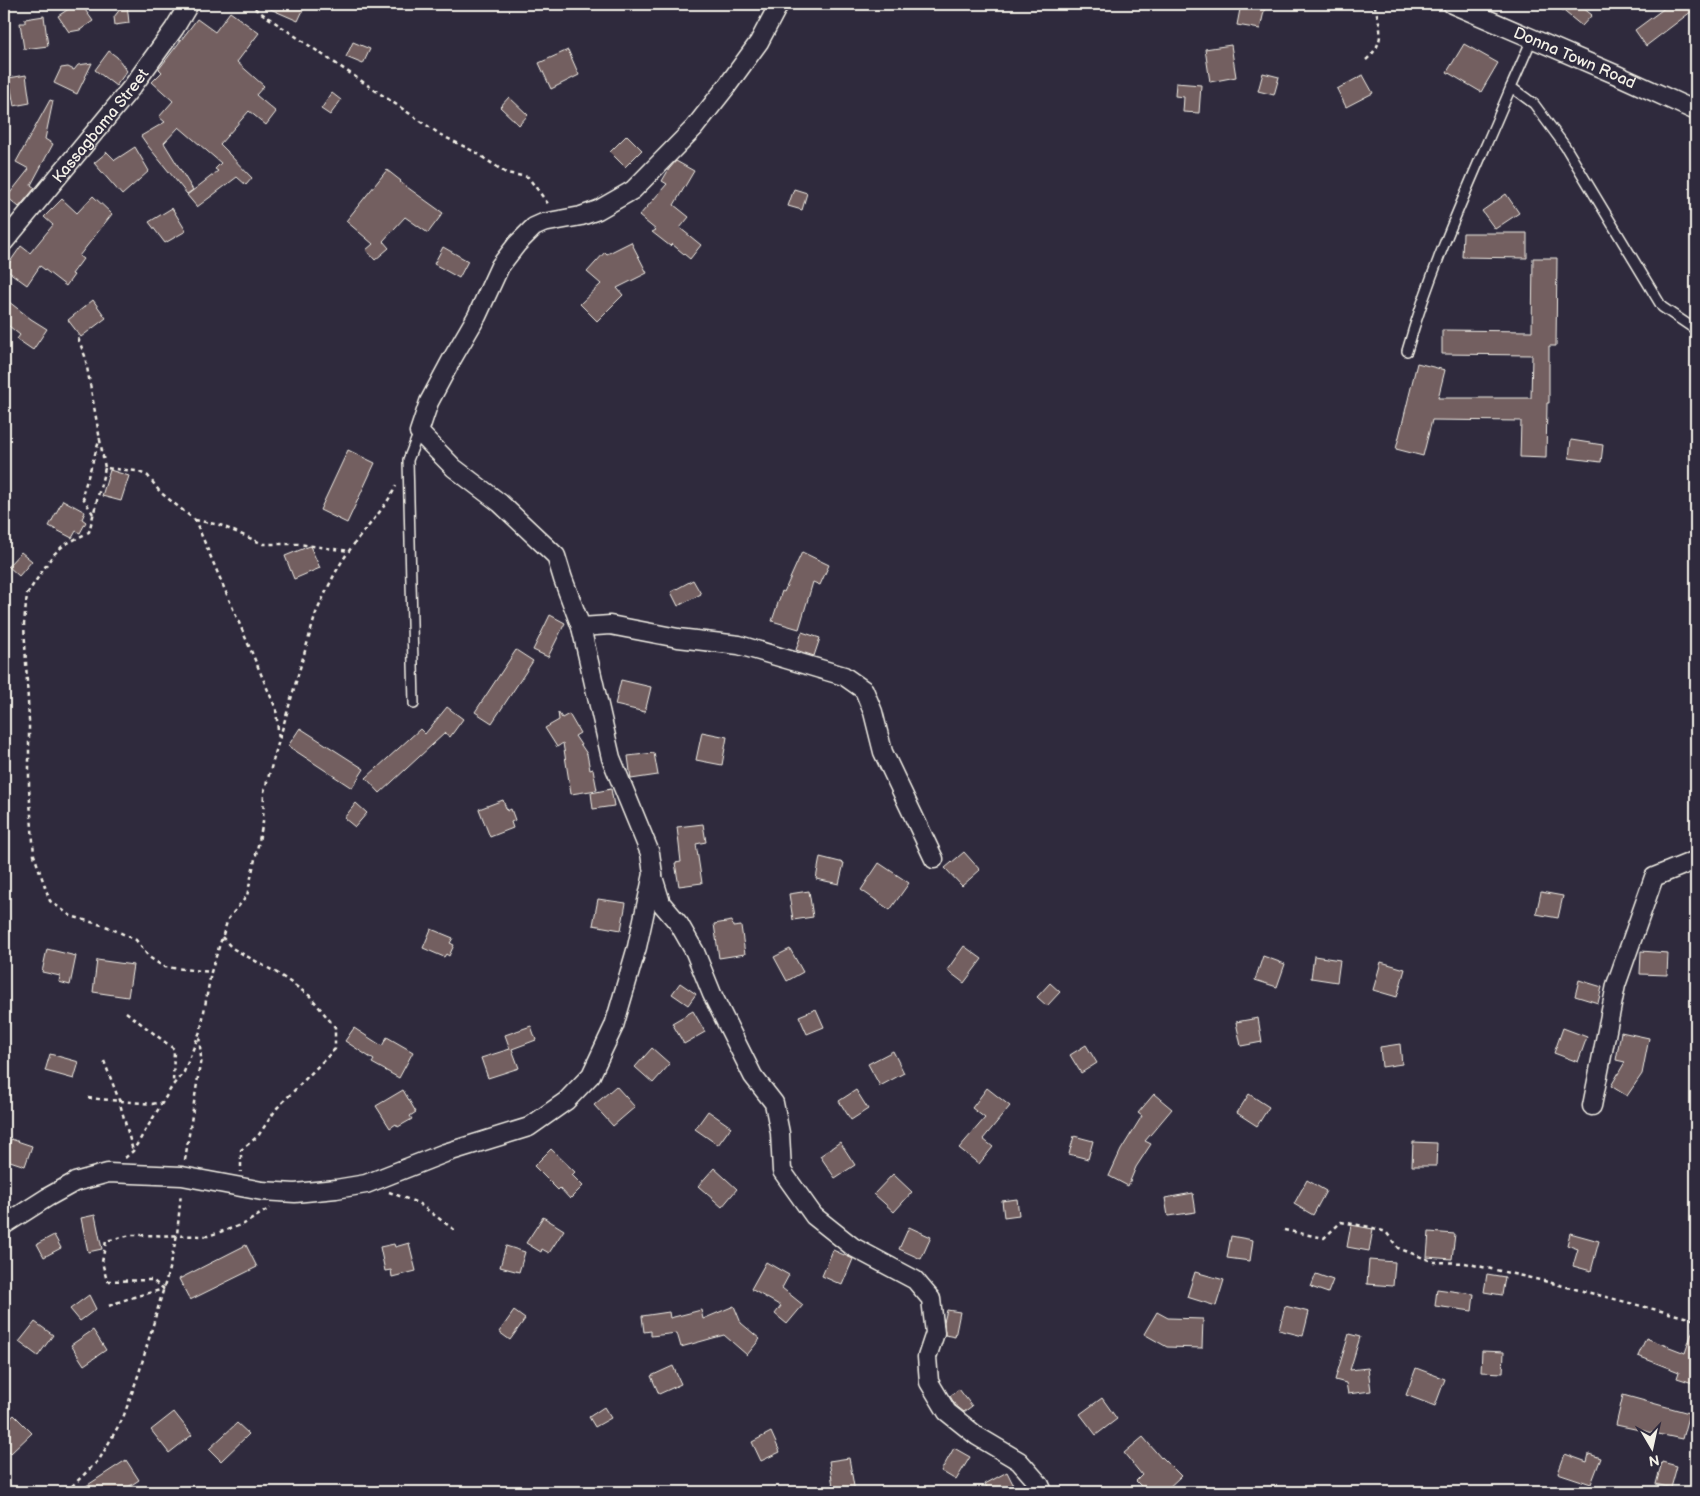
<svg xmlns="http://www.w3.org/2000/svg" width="1700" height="1496" viewBox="0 0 1700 1496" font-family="'Balsamiq Sans',sans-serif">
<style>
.building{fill:#735e61;stroke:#f4f1e8}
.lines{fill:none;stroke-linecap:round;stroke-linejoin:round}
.lane-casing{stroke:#f4f1e8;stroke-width:12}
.street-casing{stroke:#f4f1e8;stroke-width:21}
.path{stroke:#f4f1e8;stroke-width:2.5;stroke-dasharray:4 4;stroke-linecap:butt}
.lane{stroke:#2f2a3d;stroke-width:9}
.street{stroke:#2f2a3d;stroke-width:18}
.labels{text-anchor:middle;stroke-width:4;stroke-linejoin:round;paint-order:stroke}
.street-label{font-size:16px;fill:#f4f1e8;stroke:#2f2a3d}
</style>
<rect width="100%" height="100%" fill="#2f2a3d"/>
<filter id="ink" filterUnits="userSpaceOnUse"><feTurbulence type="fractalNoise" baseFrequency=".02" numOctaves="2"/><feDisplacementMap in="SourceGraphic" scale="10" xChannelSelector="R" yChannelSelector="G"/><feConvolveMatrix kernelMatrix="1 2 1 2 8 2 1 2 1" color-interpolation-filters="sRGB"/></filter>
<g filter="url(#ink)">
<g class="building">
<polygon points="76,4 81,4 93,21 80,30 69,32 58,16"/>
<polygon points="124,4 127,4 129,23 115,25 114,17"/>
<polygon points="259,4 306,4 298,21"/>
<polygon points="1241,4 1265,7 1260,29 1237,25"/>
<polygon points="1555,4 1578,4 1592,15 1582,26"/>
<polygon points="1670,4 1696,4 1696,8 1646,46 1635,30"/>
<polygon points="230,12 259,33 237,62 264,86 256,95 276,112 266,125 249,111 220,144 228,152 228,153 252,178 246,185 237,177 197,207 187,195 218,171 215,169 221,163 179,127 164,143 193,190 187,194 148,146 141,136 165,122 159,117 173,101 152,82 162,72 159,69 197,19 215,32"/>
<polygon points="44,16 48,46 24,49 20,23 25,23 25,19"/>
<polygon points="353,42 370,49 363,64 346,57"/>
<polygon points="1464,44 1498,63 1481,92 1447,72"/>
<polygon points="1231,45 1236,77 1210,82 1205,49"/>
<polygon points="568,50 579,75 551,89 539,63"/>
<polygon points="109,51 117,57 127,71 116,86 95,70"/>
<polygon points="92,63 77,94 54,83 61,68 68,67 74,70 78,65"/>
<polygon points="1263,73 1279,77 1274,95 1258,91"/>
<polygon points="26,75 30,103 14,106 9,78"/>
<polygon points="1363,75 1373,93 1346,107 1337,89"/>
<polygon points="1176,83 1201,85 1199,113 1183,112 1184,97 1175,96"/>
<polygon points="332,93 341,100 330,115 321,109"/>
<polygon points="509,97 528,115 519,125 500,107"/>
<polygon points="50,100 53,101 45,139 53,144 31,185 35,188 19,207 7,197 29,169 16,162"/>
<polygon points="627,135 642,150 625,167 610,152"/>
<polygon points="135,147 149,171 122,195 94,163 107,152 115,160"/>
<polygon points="676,161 694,171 674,205 689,217 680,228 701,245 690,259 672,244 670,246 652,232 656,230 639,216 667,184 662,181 669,169"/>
<polygon points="387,170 401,181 400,182 443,213 428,233 405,217 383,241 389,248 375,260 366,250 373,244 346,221"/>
<polygon points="794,189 807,193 802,210 788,206"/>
<polygon points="1506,194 1519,213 1495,229 1482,211"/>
<polygon points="93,196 112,214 79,256 83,259 72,274 74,275 66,286 40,266 27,285 5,269 21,246 30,253 53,225 44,217 62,199 77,213"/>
<polygon points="172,208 186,231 165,243 149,222"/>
<polygon points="1463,233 1527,233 1527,258 1462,257"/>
<polygon points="631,242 647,273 617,288 623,295 597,321 580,304 601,284 587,272 605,252 607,254"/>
<polygon points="443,247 468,261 459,278 434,264"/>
<polygon points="1533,258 1557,258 1556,346 1549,346 1549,403 1547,403 1546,458 1520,457 1521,421 1432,420 1423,456 1396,449 1417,363 1445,370 1438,398 1531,398 1532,355 1442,354 1442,330 1532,331"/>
<polygon points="4,298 31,319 47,329 33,350 17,339 20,335 4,322"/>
<polygon points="93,300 106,318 81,337 68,320"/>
<polygon points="1571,440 1603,445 1601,462 1569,458"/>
<polygon points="348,450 375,463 347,523 320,510"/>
<polygon points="110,470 129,476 121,501 102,496"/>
<polygon points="63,500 85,512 82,519 86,522 80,533 76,531 72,538 49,526"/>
<polygon points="310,546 320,568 294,579 285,556"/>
<polygon points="21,552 32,561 19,576 8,566"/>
<polygon points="802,552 829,565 820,585 813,582 799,629 772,621 782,591 784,592"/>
<polygon points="693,580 701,594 678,606 671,592"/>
<polygon points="550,615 565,623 548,657 533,650"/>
<polygon points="802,632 820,638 814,656 796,650"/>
<polygon points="516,650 533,661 492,723 475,712"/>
<polygon points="621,680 651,687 645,712 615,705"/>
<polygon points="447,707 463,719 450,737 445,733 380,793 366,778 420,729 425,734"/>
<polygon points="558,712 562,718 569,714 580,733 575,736 587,754 590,770 593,769 597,790 571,794 563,743 557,747 545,728 559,720"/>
<polygon points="300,728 364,769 352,788 288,746"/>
<polygon points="702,732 727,737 722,765 696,760"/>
<polygon points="654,753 658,775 631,779 628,756"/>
<polygon points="611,789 614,806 593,809 591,793"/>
<polygon points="503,800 507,811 511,809 515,820 511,822 513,828 490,837 479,809"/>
<polygon points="356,803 367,813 355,827 344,818"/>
<polygon points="703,824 706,842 696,844 702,883 679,886 675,863 681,862 677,827"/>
<polygon points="964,852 980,870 962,886 945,868"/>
<polygon points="820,857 844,863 839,884 816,879"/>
<polygon points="879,863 909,883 890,910 861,890"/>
<polygon points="809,891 813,917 793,920 789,894"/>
<polygon points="1541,892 1563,896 1558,918 1536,914"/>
<polygon points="598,899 626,903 621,930 593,925"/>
<polygon points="732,921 733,927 741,926 745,954 719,958 714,924"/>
<polygon points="431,929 453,938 450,943 454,945 449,956 446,954 444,957 423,948"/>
<polygon points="964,946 982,959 964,983 947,970"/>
<polygon points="47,949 76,956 70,985 59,982 60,976 42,972"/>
<polygon points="790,949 803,972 787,981 774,957"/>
<polygon points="1641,951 1668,953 1667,975 1640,974"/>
<polygon points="1263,956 1285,964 1277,987 1255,980"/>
<polygon points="1314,956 1340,960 1337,982 1311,978"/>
<polygon points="97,960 133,965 128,997 93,992"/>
<polygon points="1381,962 1405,969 1397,997 1373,990"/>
<polygon points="1579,980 1602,987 1598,1003 1575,996"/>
<polygon points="680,983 696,994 688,1005 672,994"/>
<polygon points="1050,983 1060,992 1047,1006 1037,997"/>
<polygon points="816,1009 824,1027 807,1034 799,1016"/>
<polygon points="693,1011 705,1032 684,1044 672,1023"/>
<polygon points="1258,1018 1262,1042 1241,1046 1236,1022"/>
<polygon points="531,1026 536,1040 512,1049 519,1068 488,1078 481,1058 510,1049 505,1035"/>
<polygon points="354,1028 382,1046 387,1037 413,1052 399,1078 372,1063 374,1060 345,1041"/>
<polygon points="1563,1028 1587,1037 1578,1062 1554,1053"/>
<polygon points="1621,1032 1649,1038 1642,1074 1627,1096 1611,1086 1625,1062 1616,1060"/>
<polygon points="1400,1044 1402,1064 1382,1067 1380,1047"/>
<polygon points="1086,1045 1097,1063 1081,1073 1070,1055"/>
<polygon points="652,1048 670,1064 653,1083 635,1067"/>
<polygon points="893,1051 904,1073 880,1086 868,1064"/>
<polygon points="50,1054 79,1062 74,1079 45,1071"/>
<polygon points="616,1086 635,1107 613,1126 594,1105"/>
<polygon points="987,1088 1010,1106 983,1139 993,1147 979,1164 959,1148 985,1118 972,1108"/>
<polygon points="403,1090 416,1112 410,1116 412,1119 398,1127 396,1124 390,1128 376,1106"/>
<polygon points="856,1090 868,1109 851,1120 839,1101"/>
<polygon points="1154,1094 1172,1109 1145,1141 1151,1144 1136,1167 1128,1186 1109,1176 1121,1150 1142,1116 1138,1113"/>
<polygon points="1249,1094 1269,1107 1257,1126 1237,1113"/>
<polygon points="708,1111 731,1127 718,1145 695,1129"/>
<polygon points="1074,1136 1093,1141 1088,1159 1069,1154"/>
<polygon points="11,1139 32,1146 25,1166 4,1159"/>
<polygon points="840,1142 855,1165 835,1178 820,1156"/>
<polygon points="1413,1142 1437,1143 1436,1166 1412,1166"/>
<polygon points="551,1149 575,1172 572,1175 583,1186 570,1199 560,1188 558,1190 534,1166"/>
<polygon points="714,1168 737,1189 722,1207 698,1186"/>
<polygon points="893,1174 912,1192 894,1212 874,1194"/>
<polygon points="1307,1180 1326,1191 1313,1215 1294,1204"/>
<polygon points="1193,1193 1196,1212 1168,1216 1165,1198"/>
<polygon points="1017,1199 1019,1215 1004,1217 1002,1201"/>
<polygon points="95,1215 102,1249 88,1252 81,1218"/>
<polygon points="543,1217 564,1230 549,1253 542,1249 541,1252 526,1243"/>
<polygon points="1351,1225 1373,1229 1369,1251 1347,1247"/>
<polygon points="909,1227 931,1237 921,1259 899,1249"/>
<polygon points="1429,1232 1455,1234 1452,1259 1427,1257"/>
<polygon points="1570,1233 1599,1241 1591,1271 1573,1266 1578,1249 1567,1245"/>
<polygon points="54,1235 61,1248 44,1257 37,1244"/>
<polygon points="1231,1236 1253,1240 1250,1261 1227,1258"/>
<polygon points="409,1243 416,1271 392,1277 391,1270 385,1271 380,1247 394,1244 395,1247"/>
<polygon points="246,1245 257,1267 190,1300 179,1279"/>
<polygon points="506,1246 525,1252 519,1272 500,1267"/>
<polygon points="833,1250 853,1259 842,1285 822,1276"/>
<polygon points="1369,1260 1395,1262 1393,1286 1367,1284"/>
<polygon points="766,1262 789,1275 782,1288 803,1305 787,1324 775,1314 781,1306 751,1289"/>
<polygon points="1195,1272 1224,1280 1216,1306 1187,1297"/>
<polygon points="1316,1274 1333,1280 1328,1293 1311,1287"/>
<polygon points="1487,1274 1505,1277 1502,1295 1484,1292"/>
<polygon points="1437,1289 1474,1294 1472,1311 1435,1306"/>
<polygon points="89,1295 96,1309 80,1321 70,1309"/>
<polygon points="734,1306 741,1323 760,1339 747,1355 724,1335 681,1347 677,1333 651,1336 651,1331 644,1332 642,1316 669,1312 670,1318 701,1310 703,1319"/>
<polygon points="1285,1306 1309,1312 1303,1336 1279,1330"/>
<polygon points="947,1310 960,1312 955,1337 945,1335 944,1322"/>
<polygon points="514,1311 525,1319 510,1340 499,1332"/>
<polygon points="1157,1312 1168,1318 1203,1319 1202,1348 1167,1347 1144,1334"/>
<polygon points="35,1322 53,1335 38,1356 19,1342"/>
<polygon points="1694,1327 1696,1328 1696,1384 1677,1378 1679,1372 1638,1356 1646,1338 1685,1353"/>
<polygon points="93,1330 106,1350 84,1365 71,1345"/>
<polygon points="1349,1334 1360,1337 1350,1370 1368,1368 1371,1391 1348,1394 1346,1383 1335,1380"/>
<polygon points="1482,1351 1504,1352 1503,1373 1481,1372"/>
<polygon points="673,1366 681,1384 659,1394 651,1376"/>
<polygon points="1416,1368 1445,1379 1435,1406 1406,1395"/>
<polygon points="959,1389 972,1406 964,1412 955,1405 950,1396"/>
<polygon points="1623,1395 1689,1413 1682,1439 1616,1425"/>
<polygon points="1102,1398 1117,1419 1096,1435 1080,1414"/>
<polygon points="604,1407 611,1418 595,1427 589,1417"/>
<polygon points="174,1412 192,1435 169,1453 151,1430"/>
<polygon points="14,1415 32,1433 11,1453 4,1446 4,1424"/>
<polygon points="237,1423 249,1434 221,1461 209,1449"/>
<polygon points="771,1432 780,1452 761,1461 752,1442"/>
<polygon points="1143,1437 1161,1458 1162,1457 1181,1476 1164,1492 1147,1492 1136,1481 1142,1475 1124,1453"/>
<polygon points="954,1448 970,1457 956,1480 941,1471"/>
<polygon points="1565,1454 1587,1462 1589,1454 1601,1458 1591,1484 1558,1473"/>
<polygon points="849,1458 855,1492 834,1492 829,1461"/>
<polygon points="126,1460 139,1480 121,1492 77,1492"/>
<polygon points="1662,1462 1677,1466 1671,1488 1656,1484"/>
<polygon points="1007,1472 1017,1492 989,1492 985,1484"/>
</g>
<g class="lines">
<g class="lane-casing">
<g id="lane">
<polyline points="1532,39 1511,87 1534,104 1565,146 1662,307 1696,330"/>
<path d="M1407,351C1433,260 1474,175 1511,87"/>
<polyline points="414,704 408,460 419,432"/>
</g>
</g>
<g class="street-casing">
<g id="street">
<path id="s1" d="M1452,4L1617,75L1696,111"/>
<path id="s2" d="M4,242L132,87L174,29L189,4"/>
<polyline points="581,627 610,625 678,638 739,645 844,676 864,690 873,712 883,752 934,859"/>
<polyline points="653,877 661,903 679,924 695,952 712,994 753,1076 774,1103 780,1133 782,1171 814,1216 853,1247 915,1280 931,1299 935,1333 927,1357 929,1382 947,1412 977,1436 1019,1461 1040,1485 1043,1492"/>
<polyline points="1592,1106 1616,985 1654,877 1696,860"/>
<polyline points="4,1225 48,1197 75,1182 108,1173 182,1176 262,1191 295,1193 336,1189 366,1184 445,1153 529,1127 566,1101 591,1075 614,1026 637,947 653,874 650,853 611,758 581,627 563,579 556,556 500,503 454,468 419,432 429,402 452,359 477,316 500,266 517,244 534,227 543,223 581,216 598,210 633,190 694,128 727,86 759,42 779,4"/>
</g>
</g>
<g class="path">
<polyline points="248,4 441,135 475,152 506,173 528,177 549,205"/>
<path d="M1366,60C1386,42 1381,27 1374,4"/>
<polyline points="78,338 85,356 105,468 137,471 148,476 160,492 195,520 276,709 279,741"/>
<polyline points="105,468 89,532 64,545 53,555 27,594 24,624 29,720 29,788 34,855 50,901 71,916 108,927 136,940 149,957 164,967 211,972"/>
<polyline points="93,514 82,496 100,438"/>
<polyline points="195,520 220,525 263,544 298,544 349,551"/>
<polyline points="222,937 232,948 277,973 310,996 335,1027 335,1049 277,1108 258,1136 241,1150 241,1172"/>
<polyline points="126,1012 174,1049 173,1084"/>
<polyline points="104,1061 119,1100 133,1151"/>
<polyline points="88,1098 152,1104 163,1102"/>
<path d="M125,1158L133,1151L173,1085L184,1072L201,1029L211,972L228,919L247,896L263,822L264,792L316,613C326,592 335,570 349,551C364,529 384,511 396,486"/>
<polyline points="185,1160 201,1058 199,1034"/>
<polyline points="389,1192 418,1203 456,1231"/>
<polyline points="1284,1230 1324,1238 1341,1222 1370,1227 1386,1232 1398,1248 1434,1262 1465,1263 1544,1281 1696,1320"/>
<polyline points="164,1289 152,1280 107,1281 102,1262 106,1241 131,1235 208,1236 244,1224 270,1208"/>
<path d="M109,1306C127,1298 145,1294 164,1289"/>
<polyline points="66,1492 99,1460 123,1418 139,1373 167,1277 177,1235 181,1193"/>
</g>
<use href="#lane" class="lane"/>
<use href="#street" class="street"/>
</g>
</g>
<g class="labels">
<g class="street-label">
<text dy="6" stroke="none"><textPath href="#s1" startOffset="134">Donna Town Road</textPath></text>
<text dy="6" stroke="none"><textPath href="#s2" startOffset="151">Kassagbama Street</textPath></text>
</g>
</g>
<rect width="1700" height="1496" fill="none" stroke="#2f2a3d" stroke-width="20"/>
<rect x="10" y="10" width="1680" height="1476" fill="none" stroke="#f4f1e8" stroke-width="2" filter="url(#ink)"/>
<g transform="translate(1652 1448) rotate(171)" stroke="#2f2a3d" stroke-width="4" paint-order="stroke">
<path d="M0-4L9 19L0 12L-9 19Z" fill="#f4f1e8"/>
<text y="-8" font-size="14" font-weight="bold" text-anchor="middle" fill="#f4f1e8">N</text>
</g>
</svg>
